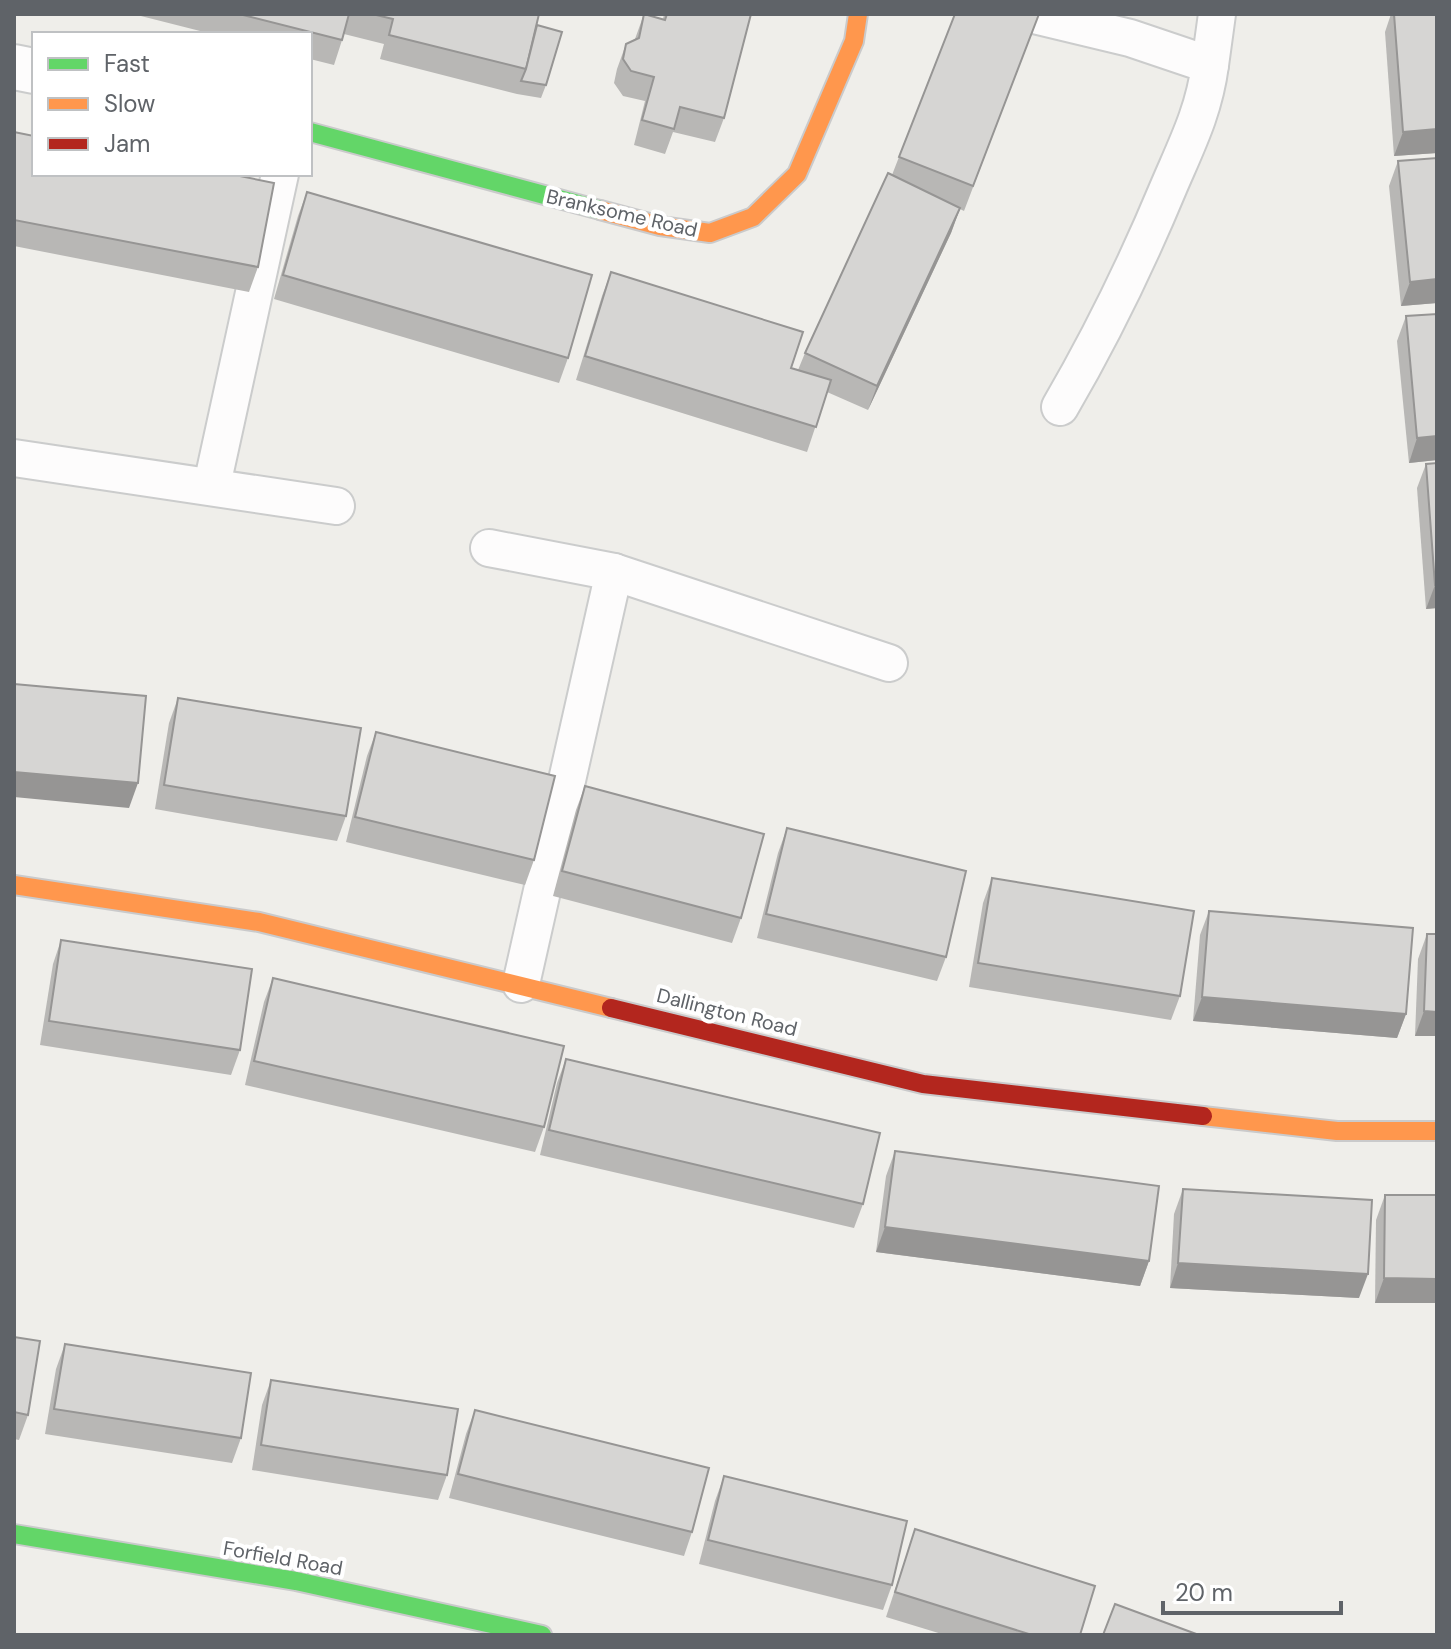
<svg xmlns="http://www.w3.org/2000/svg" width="1451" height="1649" viewBox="0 0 1451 1649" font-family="'DM Sans',sans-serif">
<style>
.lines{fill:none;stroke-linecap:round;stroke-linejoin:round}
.lane-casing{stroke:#cbcccc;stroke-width:40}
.street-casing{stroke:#cbcccc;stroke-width:48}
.fast-casing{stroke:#cacacb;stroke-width:22}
.slow-casing{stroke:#cacacb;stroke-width:22}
.jam-casing{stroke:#cacacb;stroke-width:22}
.lane{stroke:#fdfcfc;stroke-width:36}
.street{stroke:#fdfcfc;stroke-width:44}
.fast{stroke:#63d668;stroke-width:18}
.slow{stroke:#ff974d;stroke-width:18}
.jam{stroke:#b3261e;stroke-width:18}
.wall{fill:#b8b7b5}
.shaded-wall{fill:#969594}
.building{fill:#d6d5d3;stroke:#969594;stroke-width:2}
.labels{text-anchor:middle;stroke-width:8;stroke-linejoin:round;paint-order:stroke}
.street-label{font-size:20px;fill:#5f6368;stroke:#fff}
</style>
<rect width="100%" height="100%" fill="#efeeea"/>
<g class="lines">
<g class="lane-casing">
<g id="lane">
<path d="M1030,14L1130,38L1210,65C1204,111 1187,144 1169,186C1137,263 1102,335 1060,407"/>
<polyline points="1210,65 1217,14"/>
<polyline points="14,458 336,506"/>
<polyline points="212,485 280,174"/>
<polyline points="489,548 614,572"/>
<polyline points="521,984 614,572 889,663"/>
</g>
</g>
<g class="street-casing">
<polyline id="street" points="14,67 34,71"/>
</g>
<g class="fast-casing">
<g id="fast">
<polyline points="310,132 600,210"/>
<polyline points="14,1534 296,1581 542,1635"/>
</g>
</g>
<g class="slow-casing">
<g id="slow">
<polyline points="600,210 660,226 710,233 753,217 797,174 854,41 858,14"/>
<polyline points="14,885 259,922 611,1008"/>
<polyline points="1203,1116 1337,1131 1437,1131"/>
</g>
</g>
<g class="jam-casing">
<polyline id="jam" points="611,1008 923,1084 1203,1116"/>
</g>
<use href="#lane" class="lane"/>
<use href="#street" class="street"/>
<use href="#fast" class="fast"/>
<use href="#slow" class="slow"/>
<use href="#jam" class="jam"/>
</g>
<g class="wall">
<polygon points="133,14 539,14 537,25 546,85 541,98 517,94 380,59 384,44 344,34 334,65 310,59 310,34 212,34"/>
<polygon points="644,14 663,19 664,14 751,14 724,118 715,142 673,132 665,154 634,145 645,101 623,96 614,83 617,69 626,44 635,39"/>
<polygon points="1039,14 964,211 960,209 951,233 868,410 827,392 807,452 576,380 602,296 611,272 791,368 798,370 805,353 892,175 899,157"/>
<polygon points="1391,14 1437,14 1437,153 1394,156 1385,32"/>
<polygon points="14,132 258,267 249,292 14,246"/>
<polygon points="1437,158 1437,303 1401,306 1389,186 1398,161"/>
<polygon points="307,192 568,358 559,383 274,299 298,216"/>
<polygon points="1437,314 1437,460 1409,463 1397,341 1406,316"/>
<polygon points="1437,463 1437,608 1426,609 1417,488 1426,464"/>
<polygon points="178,698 346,816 337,841 155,809 169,723"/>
<polygon points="376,732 534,860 525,885 346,842 367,756"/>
<polygon points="585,786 741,918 732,943 553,896 576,810"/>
<polygon points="787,828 946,957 937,981 757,938 778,853"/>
<polygon points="992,878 1180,996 1171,1020 969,987 983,903"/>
<polygon points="1209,911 1406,1014 1397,1038 1193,1021 1200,935"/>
<polygon points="1427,934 1437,934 1437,1036 1415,1036 1418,959"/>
<polygon points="61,940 240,1050 231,1075 40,1045 53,964"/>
<polygon points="273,978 544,1127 535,1152 245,1085 264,1002"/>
<polygon points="566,1059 863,1204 854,1228 540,1155 557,1083"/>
<polygon points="895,1151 1149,1261 1140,1286 876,1252 886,1176"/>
<polygon points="1183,1189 1359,1298 1170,1288 1174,1214"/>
<polygon points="1385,1195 1437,1195 1437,1303 1375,1303 1376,1220"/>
<polygon points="14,1337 28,1415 19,1440 14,1439"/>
<polygon points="65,1344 241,1438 232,1463 45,1434 56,1369"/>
<polygon points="271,1380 447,1475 438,1500 252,1470 262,1405"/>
<polygon points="475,1410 692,1532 684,1556 449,1498 466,1434"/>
<polygon points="724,1476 892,1585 883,1610 699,1564 715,1501"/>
<polygon points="915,1529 1080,1635 945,1635 886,1617"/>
</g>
<g class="shaded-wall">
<polygon points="1437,129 1437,153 1394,156 1403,132"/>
<polygon points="960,208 951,233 868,410 877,386"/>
<polygon points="1437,279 1437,303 1401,306 1410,282"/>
<polygon points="1437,436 1437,460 1409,463 1417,438"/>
<polygon points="1435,585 1437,585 1437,608 1426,609"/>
<polygon points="14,772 138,783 129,808 14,797"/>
<polygon points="1202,997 1406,1014 1397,1038 1193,1021"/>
<polygon points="1424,1011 1437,1012 1437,1036 1415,1036"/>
<polygon points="885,1227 1149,1261 1140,1286 876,1252"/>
<polygon points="1178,1263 1368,1274 1359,1298 1170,1288"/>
<polygon points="1384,1278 1437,1279 1437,1303 1375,1303"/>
</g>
<g class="building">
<polygon points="239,14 349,14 342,40"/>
<polygon points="372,14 539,14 526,69 389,35 393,19"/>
<polygon points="644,14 665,20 667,14 751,14 724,118 680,107 674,129 642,120 654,77 631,71 623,59 626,44 639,38"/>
<polygon points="955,14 1039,14 973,186 899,157"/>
<polygon points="1394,14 1437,14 1437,129 1403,132"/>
<polygon points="537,25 562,32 546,85 521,81 526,69"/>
<polygon points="14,132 34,136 34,174 230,174 274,183 258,267 14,220"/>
<polygon points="1437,158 1437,279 1410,282 1398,161"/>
<polygon points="888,173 960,208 877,386 805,353"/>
<polygon points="307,192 592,275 568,358 283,275"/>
<polygon points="611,272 803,332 791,368 831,380 816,427 585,356"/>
<polygon points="1437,314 1437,436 1417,438 1406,316"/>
<polygon points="1437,463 1437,585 1435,585 1426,464"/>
<polygon points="14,684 146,696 138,783 14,772"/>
<polygon points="178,698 361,728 346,816 164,785"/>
<polygon points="376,732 555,776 534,860 355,817"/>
<polygon points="585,786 764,834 741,918 562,871"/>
<polygon points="787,828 966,871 946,957 766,914"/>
<polygon points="992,878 1194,911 1180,996 978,963"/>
<polygon points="1209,911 1413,928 1406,1014 1202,997"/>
<polygon points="1427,934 1437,934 1437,1012 1424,1011"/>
<polygon points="61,940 252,969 240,1050 49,1021"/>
<polygon points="273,978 564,1046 544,1127 254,1061"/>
<polygon points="566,1059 880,1133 863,1204 549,1130"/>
<polygon points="895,1151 1159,1186 1149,1261 885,1227"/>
<polygon points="1183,1189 1372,1200 1368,1274 1178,1263"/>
<polygon points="1385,1195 1437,1195 1437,1279 1384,1278"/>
<polygon points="14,1337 40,1341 28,1415 14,1412"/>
<polygon points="65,1344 251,1373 241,1438 54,1409"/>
<polygon points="271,1380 458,1409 447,1475 261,1445"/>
<polygon points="475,1410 709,1468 692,1532 458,1474"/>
<polygon points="724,1476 907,1521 892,1585 708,1540"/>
<polygon points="915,1529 1095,1586 1080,1635 1032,1635 895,1592"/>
<polygon points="1115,1604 1199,1635 1103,1635"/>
</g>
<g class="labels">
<g class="street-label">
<text transform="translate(622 213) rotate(13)" y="7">Branksome Road</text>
<text transform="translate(727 1012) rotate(14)" y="7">Dallington Road</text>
<text transform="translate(283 1558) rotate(10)" y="7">Forfield Road</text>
</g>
</g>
<rect width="1451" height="1649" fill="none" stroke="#5f6368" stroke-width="32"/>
<rect x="32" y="32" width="280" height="144" fill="#ffffff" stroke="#bfc1c3" stroke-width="2"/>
<rect x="48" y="58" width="40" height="12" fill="#63d668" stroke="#bfc1c3" stroke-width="2"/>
<text x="104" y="72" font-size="24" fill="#5f6368">Fast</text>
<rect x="48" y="98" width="40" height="12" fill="#ff974d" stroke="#bfc1c3" stroke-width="2"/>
<text x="104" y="112" font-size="24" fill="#5f6368">Slow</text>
<rect x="48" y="138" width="40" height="12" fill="#b3261e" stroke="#bfc1c3" stroke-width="2"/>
<text x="104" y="152" font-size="24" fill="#5f6368">Jam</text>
<path d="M1163 1601v12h178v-12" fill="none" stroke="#5f6368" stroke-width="4"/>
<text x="1175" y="1601" font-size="24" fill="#5f6368" stroke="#ffffff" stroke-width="6" paint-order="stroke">20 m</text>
</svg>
